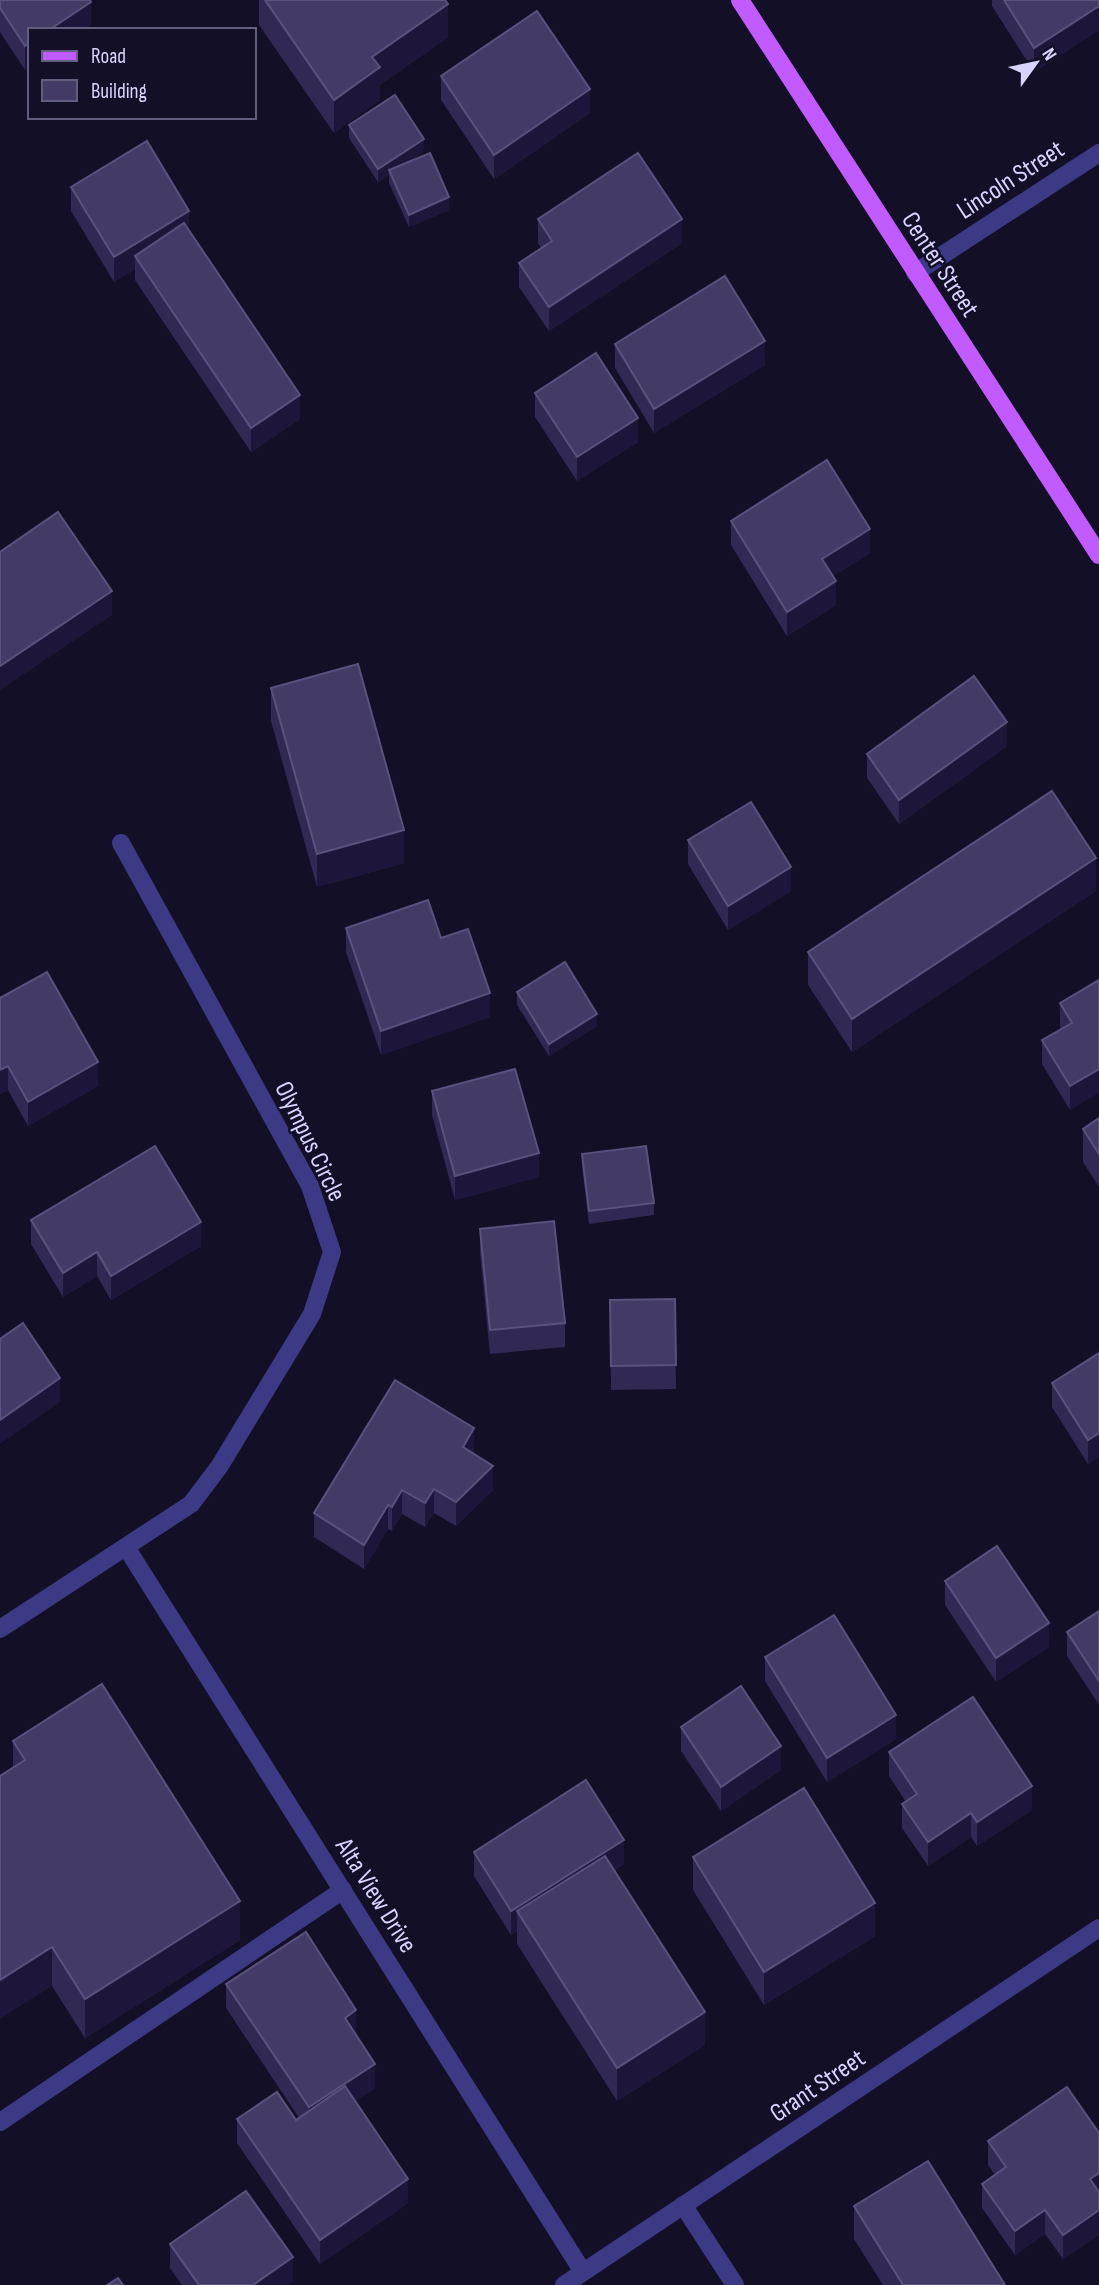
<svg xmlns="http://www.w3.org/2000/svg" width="1099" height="2285" viewBox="0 0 1099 2285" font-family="'Sofia Sans Condensed',sans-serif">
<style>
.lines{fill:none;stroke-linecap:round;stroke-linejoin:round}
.minor{stroke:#3d3a85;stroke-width:18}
.major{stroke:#c25bff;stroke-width:18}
.wall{fill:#312854}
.shaded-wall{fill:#1d163a}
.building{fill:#433a66;stroke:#5a527e;stroke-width:2}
.labels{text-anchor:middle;stroke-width:5;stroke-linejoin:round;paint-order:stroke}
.street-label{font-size:26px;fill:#d9d4ff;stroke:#130f26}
</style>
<rect width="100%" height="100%" fill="#130f26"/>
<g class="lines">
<g class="minor">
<polyline points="915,273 1099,153"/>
<polyline points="126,1547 583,2272"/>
<polyline points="0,1629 191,1504 219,1467 312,1314 332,1252 310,1186 121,843"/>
<polyline points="0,2122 343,1890"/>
<polyline points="683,2205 735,2285"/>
<polyline points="564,2285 1099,1928"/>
</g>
<polyline class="major" points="740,0 1099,555"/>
</g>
<g class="wall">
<polygon points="0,0 91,26 85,30 30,30 30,66 25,70 0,32"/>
<polygon points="259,0 445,0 448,37 380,85 380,100 334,133 259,25"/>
<polygon points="992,0 1099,0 1099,30 1034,72 992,6"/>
<polygon points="441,76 590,113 494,179 441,100"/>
<polygon points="349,125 424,151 409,162 449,210 409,227 389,183 389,175 378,182 349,138"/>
<polygon points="71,187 189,231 300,419 251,452 135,280 135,269 114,282 71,211"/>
<polygon points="538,219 682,243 549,331 519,287 519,263 541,248 538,243"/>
<polygon points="615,344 765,365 654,433 615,368"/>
<polygon points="535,393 638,442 577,481 535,417"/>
<polygon points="731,521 870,553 833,576 836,605 787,636 731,545"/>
<polygon points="271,688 404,863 317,887 271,721"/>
<polygon points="1007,746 899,824 867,778 867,754"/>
<polygon points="688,840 791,891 728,930 688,864"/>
<polygon points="1096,891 852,1052 808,985 808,952"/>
<polygon points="346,928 441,938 490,1017 381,1055 346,952"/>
<polygon points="1099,980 1070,1110 1042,1064 1042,1040 1061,1029 1060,1027 1060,1003"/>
<polygon points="517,992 597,1026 549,1056 517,1005"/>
<polygon points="0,998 98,1086 28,1126 8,1090 0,1094"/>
<polygon points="432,1091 539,1177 455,1200 432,1115"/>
<polygon points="1099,1118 1099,1187 1083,1162 1083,1129"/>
<polygon points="582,1154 654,1203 654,1215 589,1224 582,1167"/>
<polygon points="31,1220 201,1246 111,1300 97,1276 63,1297 31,1244"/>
<polygon points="480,1229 565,1323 565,1347 490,1354 480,1253"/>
<polygon points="675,1299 676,1389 611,1390 610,1300"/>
<polygon points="1099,1353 1099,1457 1088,1464 1052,1407 1052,1383"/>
<polygon points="474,1452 473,1454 493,1490 456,1526 434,1513 425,1527 402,1514 392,1531 388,1529 364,1569 314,1537 314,1513"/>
<polygon points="945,1581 1049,1647 996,1682 945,1605"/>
<polygon points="1099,1611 1099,1705 1067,1656 1067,1632"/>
<polygon points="765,1657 896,1739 827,1782 765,1681"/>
<polygon points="681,1727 781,1770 721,1811 681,1751"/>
<polygon points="13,1741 240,1940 85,2038 52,1986 13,1768"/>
<polygon points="889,1752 1032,1810 977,1846 971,1837 928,1866 902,1828 902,1804 906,1802 889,1776"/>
<polygon points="474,1852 624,1864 615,1870 705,2045 617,2101 517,1944 517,1931 511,1935 474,1876"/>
<polygon points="693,1857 875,1936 764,2005 693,1890"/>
<polygon points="226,1984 356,2034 375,2088 355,2101 408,2203 320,2264 237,2143 237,2119 296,2120 299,2118 226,2008"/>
<polygon points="1099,2133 1099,2235 1063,2259 1045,2234 1015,2255 982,2208 982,2184 995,2175 988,2165 988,2141"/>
<polygon points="854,2206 1005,2285 883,2285 854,2239"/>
<polygon points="170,2244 293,2281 287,2285 182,2285 170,2268"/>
</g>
<g class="shaded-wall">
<polygon points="91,2 91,26 85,30 49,30"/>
<polygon points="448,4 448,37 380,85 380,100 334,133 334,100 372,57"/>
<polygon points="1099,6 1099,30 1034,72 1034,48"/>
<polygon points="30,42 30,66 25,70 25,46"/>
<polygon points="590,89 590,113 494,179 494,155"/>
<polygon points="424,139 424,151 391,174 389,170 389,175 378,182 378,169"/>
<polygon points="449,197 449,210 409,227 409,215"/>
<polygon points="189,211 189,235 135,256 135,269 114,282 114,257"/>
<polygon points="682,219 682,243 549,331 549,307"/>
<polygon points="765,341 765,365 654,433 654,409"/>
<polygon points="300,395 300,419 251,452 251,428"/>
<polygon points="638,418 638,442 577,481 577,457"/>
<polygon points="870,529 870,553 822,583 822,559"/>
<polygon points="836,581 836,605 787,636 787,612"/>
<polygon points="112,591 112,615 0,690 0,666"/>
<polygon points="1007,722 1007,746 899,824 899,800"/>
<polygon points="404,830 404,863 317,887 317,854"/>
<polygon points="1096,858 1096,891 852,1052 852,1019"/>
<polygon points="791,867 791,891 728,930 728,906"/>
<polygon points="490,993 490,1017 381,1055 381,1031"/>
<polygon points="597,1014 597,1026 549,1056 549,1044"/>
<polygon points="98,1062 98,1086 28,1126 28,1102"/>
<polygon points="8,1066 8,1090 0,1094 0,1070"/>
<polygon points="1099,1069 1099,1093 1070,1110 1070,1086"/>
<polygon points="539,1153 539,1177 455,1200 455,1176"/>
<polygon points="201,1222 201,1246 111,1300 111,1276"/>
<polygon points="97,1252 97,1276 63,1297 63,1273"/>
<polygon points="60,1378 60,1402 0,1444 0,1420"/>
<polygon points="474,1428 474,1452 463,1471 463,1447"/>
<polygon points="1099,1433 1099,1457 1088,1464 1088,1440"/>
<polygon points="493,1466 493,1490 456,1526 456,1502"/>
<polygon points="434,1489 434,1513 425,1527 425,1503"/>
<polygon points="402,1490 402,1514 392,1531 392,1507"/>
<polygon points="388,1505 388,1529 364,1569 364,1545"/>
<polygon points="1049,1623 1049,1647 996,1682 996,1658"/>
<polygon points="896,1715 896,1739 827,1782 827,1758"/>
<polygon points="781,1746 781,1770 721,1811 721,1787"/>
<polygon points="1032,1786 1032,1810 977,1846 977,1822"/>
<polygon points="971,1813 971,1837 928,1866 928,1842"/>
<polygon points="624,1840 624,1864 526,1925 517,1911 517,1931 511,1935 511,1911"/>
<polygon points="240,1901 240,1940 85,2038 85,1999"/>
<polygon points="875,1903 875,1936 764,2005 764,1972"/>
<polygon points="52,1947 52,1986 0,2019 0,1980"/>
<polygon points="356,2010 356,2034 345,2018"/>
<polygon points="705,2012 705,2045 617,2101 617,2068"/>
<polygon points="375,2064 375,2088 309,2131 309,2107"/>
<polygon points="1099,2173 1099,2197 1090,2179"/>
<polygon points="408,2179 408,2203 320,2264 320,2240"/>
<polygon points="1045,2210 1045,2234 1015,2255 1015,2231"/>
<polygon points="1099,2210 1099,2235 1063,2259 1063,2235"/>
<polygon points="293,2257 293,2281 287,2285 253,2285"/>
</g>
<g class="building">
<polygon points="0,0 90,0 91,2 49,30 30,30 30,42 25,46 0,8"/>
<polygon points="265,0 445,0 448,4 372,57 380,67 334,100"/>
<polygon points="1004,0 1099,0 1099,6 1034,48"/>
<polygon points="537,11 590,89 494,155 441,76"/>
<polygon points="395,95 424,139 378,169 349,125"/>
<polygon points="147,141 189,211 114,257 71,187"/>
<polygon points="430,153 449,197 409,215 389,170"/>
<polygon points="638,153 682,219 549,307 519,263 552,241 538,219"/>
<polygon points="184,223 300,395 251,428 135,256"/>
<polygon points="725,276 765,341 654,409 615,344"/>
<polygon points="596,353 638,418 577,457 535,393"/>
<polygon points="827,460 870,529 822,559 836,581 787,612 731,521"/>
<polygon points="58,512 112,591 0,666 0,552"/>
<polygon points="358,664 404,830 317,854 271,688"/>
<polygon points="974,676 1007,722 899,800 867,754"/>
<polygon points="1052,791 1096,858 852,1019 808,952"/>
<polygon points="751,802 791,867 728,906 688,840"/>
<polygon points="428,900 441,938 468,929 490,993 381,1031 346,928"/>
<polygon points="565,962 597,1014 549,1044 517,992"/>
<polygon points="47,972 98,1062 28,1102 8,1066 0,1070 0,998"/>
<polygon points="1099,980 1099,1069 1070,1086 1042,1040 1072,1023 1060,1003"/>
<polygon points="515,1069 539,1153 455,1176 432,1091"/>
<polygon points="1099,1118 1099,1154 1083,1129"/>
<polygon points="155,1146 201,1222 111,1276 97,1252 63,1273 31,1220"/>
<polygon points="646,1146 654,1203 589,1211 582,1154"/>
<polygon points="554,1221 565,1323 490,1330 480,1229"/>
<polygon points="675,1299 676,1365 611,1366 610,1300"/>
<polygon points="23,1323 60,1378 0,1420 0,1339"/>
<polygon points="1099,1353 1099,1433 1088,1440 1052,1383"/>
<polygon points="395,1380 474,1428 463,1447 493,1466 456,1502 434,1489 425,1503 402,1490 392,1507 388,1505 364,1545 314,1513"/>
<polygon points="997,1546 1049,1623 996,1658 945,1581"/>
<polygon points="1099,1611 1099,1681 1067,1632"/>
<polygon points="834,1615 896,1715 827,1758 765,1657"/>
<polygon points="102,1684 240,1901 85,1999 52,1947 0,1980 0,1776 25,1760 13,1741"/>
<polygon points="741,1686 781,1746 721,1787 681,1727"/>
<polygon points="973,1697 1032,1786 977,1822 971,1813 928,1842 902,1804 917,1794 889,1752"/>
<polygon points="586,1780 624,1840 511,1911 474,1852"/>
<polygon points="804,1788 875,1903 764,1972 693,1857"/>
<polygon points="605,1856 705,2012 617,2068 517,1911"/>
<polygon points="306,1932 356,2010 345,2018 375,2064 309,2107 226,1984"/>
<polygon points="345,2086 408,2179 320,2240 237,2119 277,2092 296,2120"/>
<polygon points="1067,2087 1099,2133 1099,2173 1090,2179 1099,2192 1099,2210 1063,2235 1045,2210 1015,2231 982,2184 1006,2167 988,2141"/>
<polygon points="928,2161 1005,2285 903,2285 854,2206"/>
<polygon points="246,2191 293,2257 253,2285 199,2285 170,2244"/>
<polygon points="118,2278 123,2285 107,2285"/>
</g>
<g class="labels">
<g class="street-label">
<text transform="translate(1010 179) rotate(-33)" y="9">Lincoln Street</text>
<text transform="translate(941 264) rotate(57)" y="9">Center Street</text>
<text transform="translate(311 1141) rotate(64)" y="9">Olympus Circle</text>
<text transform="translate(377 1895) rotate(58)" y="9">Alta View Drive</text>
<text transform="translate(817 2085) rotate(-34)" y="9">Grant Street</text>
</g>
</g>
<rect x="28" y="28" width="228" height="91" fill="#130f26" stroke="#625e7d" stroke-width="2"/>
<rect x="42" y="51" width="35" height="10" fill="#c25bff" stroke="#625e7d" stroke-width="2"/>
<text x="91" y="63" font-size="21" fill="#d9d4ff">Road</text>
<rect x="42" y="80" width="35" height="21" fill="#433a66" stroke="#625e7d" stroke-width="2"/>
<text x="91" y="98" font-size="21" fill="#d9d4ff">Building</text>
<g transform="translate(1036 63) rotate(57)" stroke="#130f26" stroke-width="5" paint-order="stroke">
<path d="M0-5L12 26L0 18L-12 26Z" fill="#d9d4ff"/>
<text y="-10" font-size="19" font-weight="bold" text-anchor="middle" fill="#d9d4ff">N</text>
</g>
</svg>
